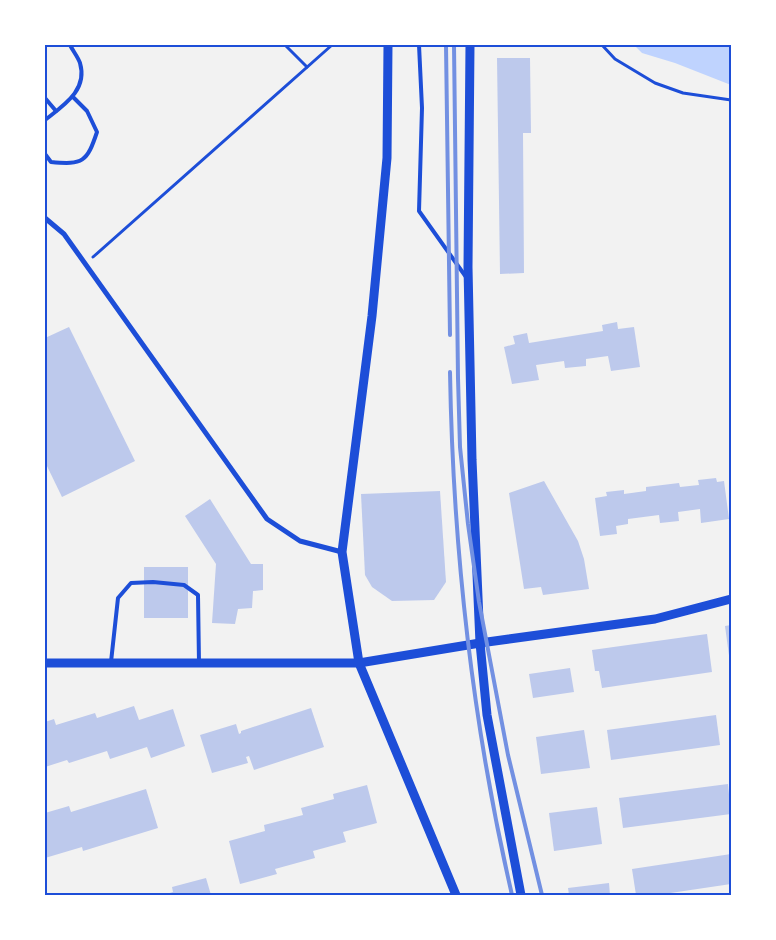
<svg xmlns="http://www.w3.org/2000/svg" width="776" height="940" viewBox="0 0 776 940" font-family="Commissioner,sans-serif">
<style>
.water{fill:#bfd3fe}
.building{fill:#bdc9ec}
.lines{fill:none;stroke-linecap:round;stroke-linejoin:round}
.path{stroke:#1d4ed8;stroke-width:3}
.service{stroke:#1d4ed8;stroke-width:4}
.minor{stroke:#1d4ed8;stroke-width:5}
.tertiary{stroke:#1d4ed8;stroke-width:9}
.rail{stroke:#7290e2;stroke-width:4}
.neatline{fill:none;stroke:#1d4ed8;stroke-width:2}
</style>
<rect width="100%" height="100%" fill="#f2f2f2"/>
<polygon class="water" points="634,45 731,45 731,85 675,63 642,53"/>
<g class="building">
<polygon points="497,58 530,58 531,133 523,133 524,273 500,274"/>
<polygon points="617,322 618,329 634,327 640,367 611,371 608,356 586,359 586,366 565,368 564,361 536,365 539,380 512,384 504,347 515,344 513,336 527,333 529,343 603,331 602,325"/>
<polygon points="69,327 135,461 62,497 45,462 45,338"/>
<polygon points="716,478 717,482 724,481 729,519 701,523 700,509 678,512 679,521 660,523 659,515 628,519 628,524 616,526 617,534 600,536 595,498 607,496 606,492 624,490 624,494 646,491 646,487 679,483 680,487 699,485 698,480"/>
<polygon points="544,481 578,541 584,559 589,589 543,595 541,587 524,589 509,493"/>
<polygon points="440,491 446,582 434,600 392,601 372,587 365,575 361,494"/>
<polygon points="210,499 251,564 263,564 263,590 253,591 252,608 238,609 235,624 212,623 216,564 185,516"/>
<rect x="144" y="567" width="44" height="51"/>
<polygon points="731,625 731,662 730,663 725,626"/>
<polygon points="707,634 712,672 602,688 599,671 595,671 592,650"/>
<polygon points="570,668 574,692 533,698 529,674"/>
<polygon points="134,706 139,720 173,709 185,746 151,758 147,747 110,759 107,751 69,763 67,760 45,767 45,722 54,719 56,725 95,713 97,718"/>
<polygon points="311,708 324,747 254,770 249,756 246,757 248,763 212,773 200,735 236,724 239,734 241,733 241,731"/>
<polygon points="716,715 720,745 611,760 607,730"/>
<polygon points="584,730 590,768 541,774 536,737"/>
<polygon points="728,784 731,814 623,828 619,798"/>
<polygon points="367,785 377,823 343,832 346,842 313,851 315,858 275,869 277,874 240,884 229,841 265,831 264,825 303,815 301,808 334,799 333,794"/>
<polygon points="146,789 158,828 83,851 82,847 45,858 45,813 69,806 71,812"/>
<polygon points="597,807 602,844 554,851 549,813"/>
<polygon points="731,854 731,884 657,895 636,895 632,869"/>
<polygon points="206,878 211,895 163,895 173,892 172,887"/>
<polygon points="609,883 610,895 569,895 568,888"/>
</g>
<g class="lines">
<g class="path">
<polyline points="285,45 307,67"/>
<polyline points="602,45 615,59 655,83 683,93 731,100"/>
<polyline points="93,257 332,45"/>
</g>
<g class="service">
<polyline points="419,45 422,108 419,211 466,277"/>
<polyline points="45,98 56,111"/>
<path d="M45,120C64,105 88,90 80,63C78,57 73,51 70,45"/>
<path d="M45,154L51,162C83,165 87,162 97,132L87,111L73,97"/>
<polyline points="111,662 118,598 131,583 153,582 184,585 198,595 199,663"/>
</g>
<polyline class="minor" points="45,218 64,234 267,519 300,541 342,552"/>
<g class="tertiary">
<polyline points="388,45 387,158 372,316 342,552 359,663 456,895"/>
<polyline points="470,45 468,267 472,460 480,643 487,715 521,895"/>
<polyline points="45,663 359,663 480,643 655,619 731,599"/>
</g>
<g class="rail">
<polyline points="446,45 450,335"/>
<polyline points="454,45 458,378 460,447 468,524 479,602 508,755 542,895"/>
<path d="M450,372C453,550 472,722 512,895"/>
</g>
</g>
<rect width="776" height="940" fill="none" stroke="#ffffff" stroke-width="92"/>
<rect x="46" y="46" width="684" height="848" class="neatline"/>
</svg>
